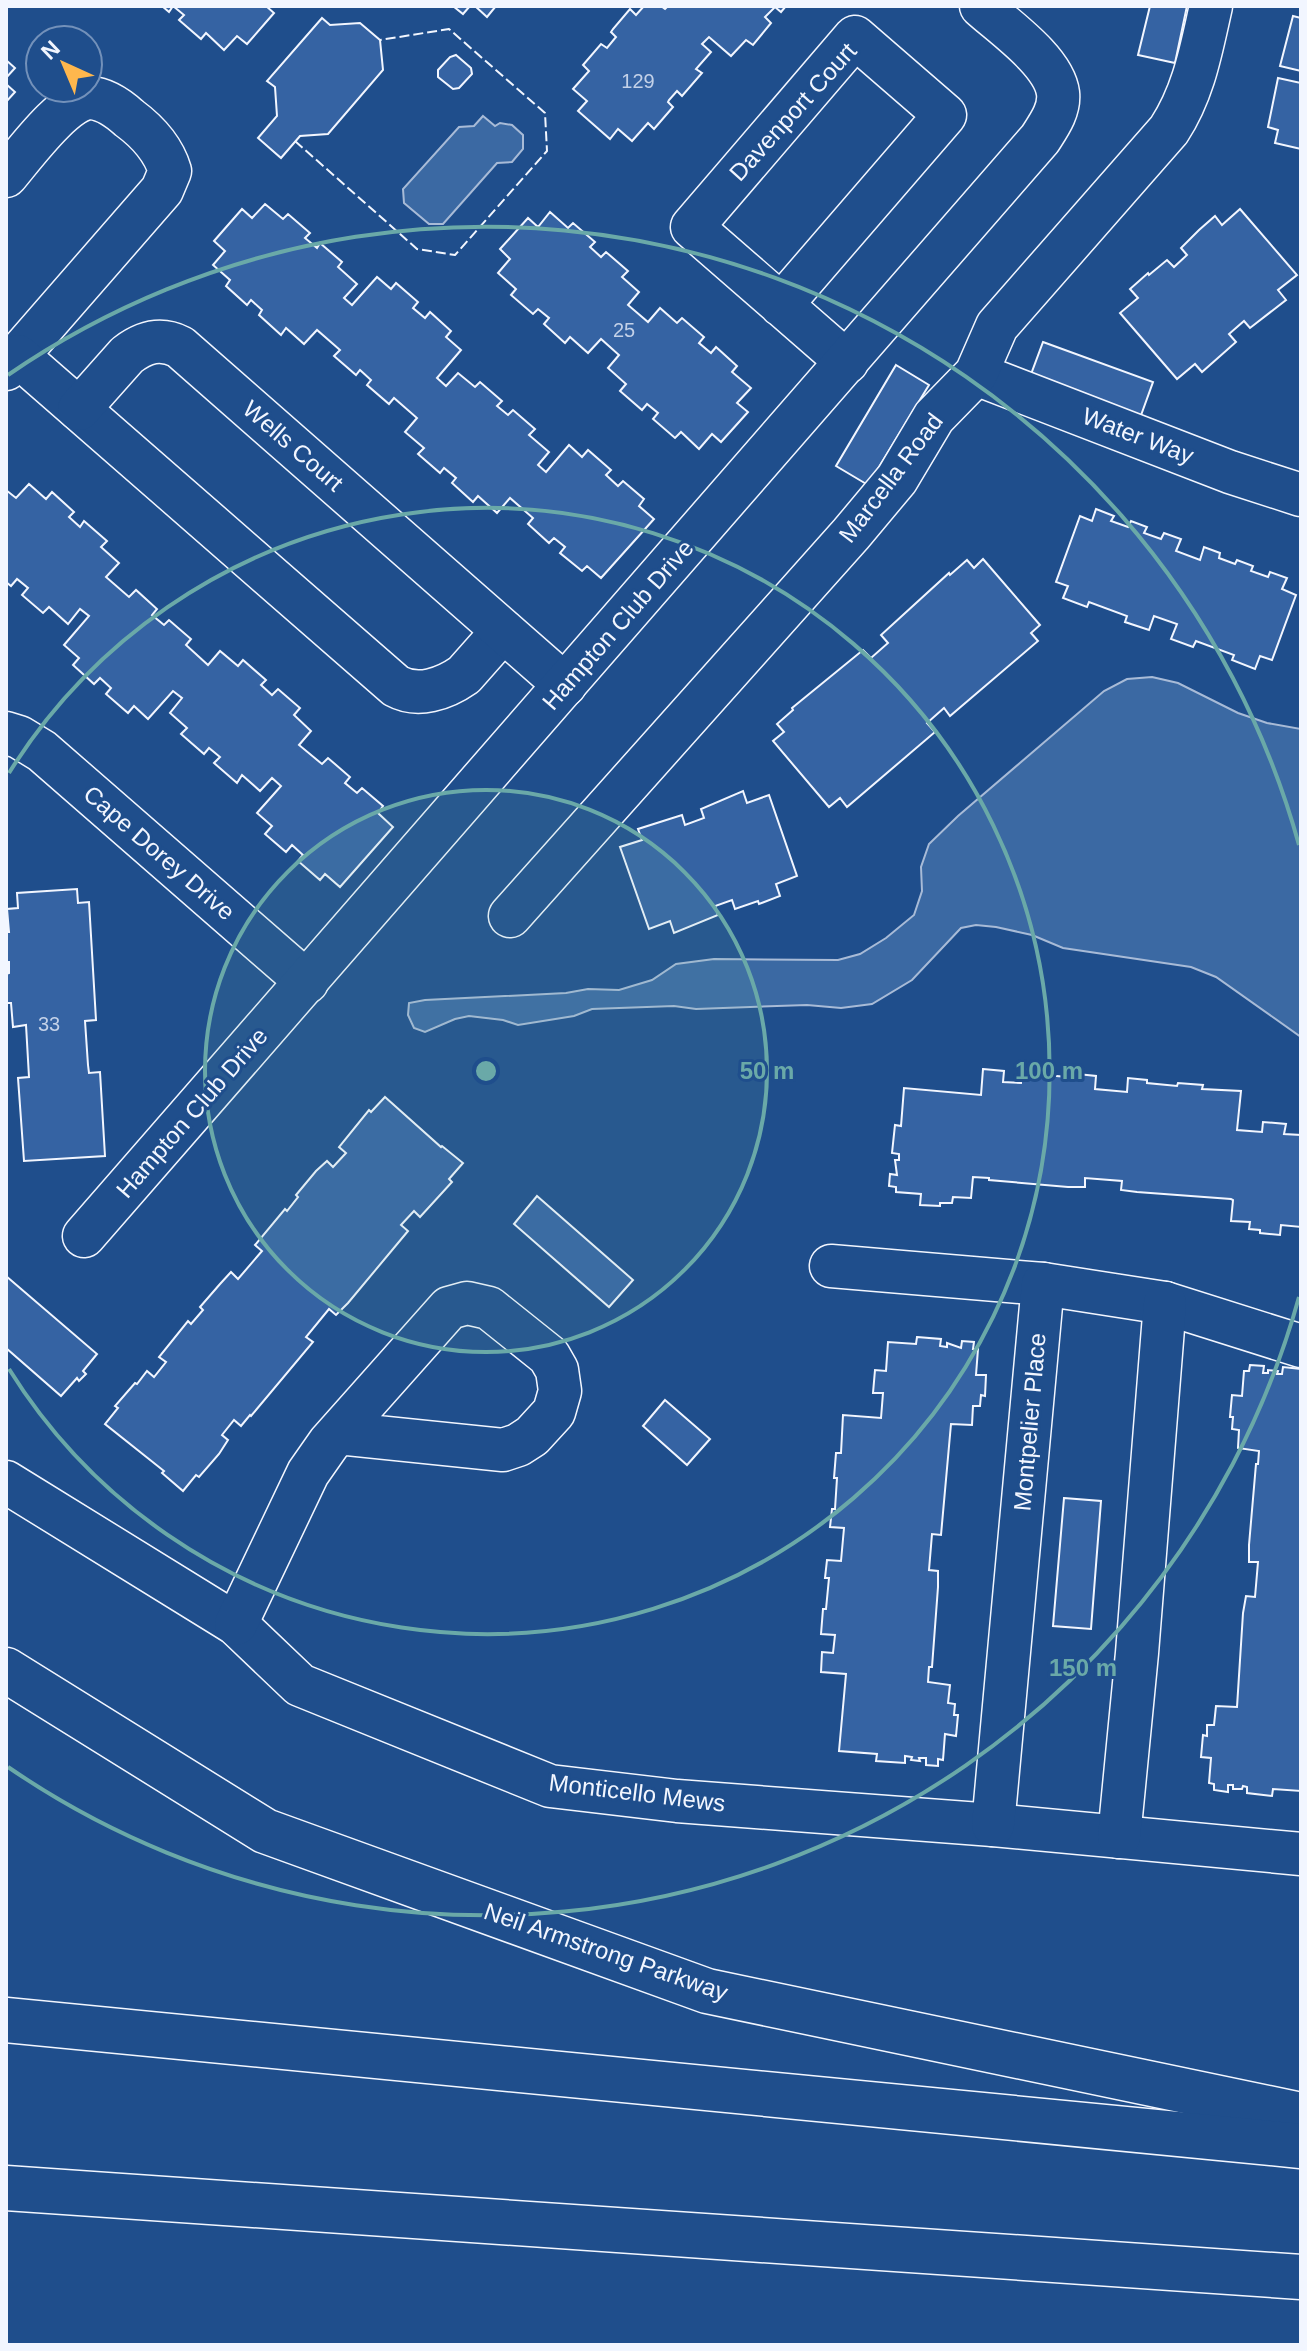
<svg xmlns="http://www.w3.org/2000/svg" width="1307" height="2351" viewBox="0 0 1307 2351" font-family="Arial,sans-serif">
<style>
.water{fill:#3b69a3;stroke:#a8bbd7;stroke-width:2}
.building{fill:#3563a3;stroke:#f2f6ff;stroke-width:2}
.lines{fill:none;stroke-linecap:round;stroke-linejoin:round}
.minor-casing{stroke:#f2f6ff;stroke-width:45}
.highway-casing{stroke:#f2f6ff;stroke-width:47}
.minor{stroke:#1f4e8c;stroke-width:42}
.highway{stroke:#1f4e8c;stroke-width:44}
.fence{stroke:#f2f6ff;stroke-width:2;stroke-dasharray:10 4;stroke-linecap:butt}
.ring{fill:none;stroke:#6aa9a8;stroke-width:4}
.labels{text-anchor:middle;stroke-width:6;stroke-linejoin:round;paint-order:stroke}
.number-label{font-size:20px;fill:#c3d1e8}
.street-label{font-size:24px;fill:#f2f6ff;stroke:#1f4e8c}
.centre{fill:#6aa9a8;stroke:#1f4e8c;stroke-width:4}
.ring-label{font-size:24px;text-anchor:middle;font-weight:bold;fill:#6aa9a8;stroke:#1f4e8c;stroke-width:6;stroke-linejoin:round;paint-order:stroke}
</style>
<rect width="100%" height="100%" fill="#1f4e8c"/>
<g class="water">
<polygon points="483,116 495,126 500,123 512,125 523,135 523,149 512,162 497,163 443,224 429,224 404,203 403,189 459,127 474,126"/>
<polygon points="1152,677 1178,683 1238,713 1267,723 1301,729 1301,1037 1216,977 1191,967 1063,948 1032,935 996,927 976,925 961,928 912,980 872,1004 841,1008 807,1005 696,1009 674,1006 592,1009 574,1016 518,1025 503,1020 469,1016 455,1019 425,1032 414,1028 408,1015 409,1003 425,1000 566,993 588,989 619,990 652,980 676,964 714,959 838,960 860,954 886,938 914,915 922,891 921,867 929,844 958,816 1104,691 1127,679"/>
</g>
<g class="building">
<polygon points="162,6 266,6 274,13 247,44 237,36 224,50 206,33 201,39 179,20 184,15 173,6 169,12"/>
<polygon points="453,6 470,6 463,14"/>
<polygon points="475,6 496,6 487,17"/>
<polygon points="644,6 661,6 665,9 668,6 786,6 781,12 775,7 765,17 771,23 753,45 746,40 731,56 709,37 702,44 711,52 696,69 702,73 682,96 677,91 669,100 668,102 673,107 654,129 648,123 632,141 618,129 610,139 578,111 587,101 573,89 589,71 583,65 601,44 607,48 616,37 611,32 613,29 630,9 636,15"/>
<polygon points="1150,6 1187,6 1175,63 1138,55"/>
<polygon points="1293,16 1301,18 1301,71 1280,66"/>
<polygon points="322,18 330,25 360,23 380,40 383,70 328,134 300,136 281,158 258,138 277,116 275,87 267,81"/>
<polygon points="456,55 471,68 472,74 459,88 453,89 438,77 438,70 450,57"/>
<polygon points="6,60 15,68 6,78"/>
<polygon points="1278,78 1301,83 1301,149 1275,143 1278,130 1268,127"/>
<polygon points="6,84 15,92 6,102"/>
<polygon points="265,204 283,219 288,214 310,233 305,238 317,248 320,243 342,262 338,267 357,284 344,298 352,305 377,277 391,289 396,283 418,302 413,308 425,318 430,312 451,331 446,337 461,350 437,378 446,386 458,373 475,387 480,382 502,401 497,406 508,415 513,410 535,429 529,435 549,452 538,465 546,472 569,445 582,457 588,450 611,470 606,475 618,486 623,481 644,499 639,506 654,519 601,578 587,566 582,571 560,553 565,547 554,538 549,543 528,524 533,518 510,498 497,513 478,496 473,502 452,483 456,478 444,468 440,473 418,454 424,448 405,432 417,418 394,398 389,404 367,385 371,380 360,370 356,375 334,356 340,350 317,330 304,344 286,328 281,335 259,315 262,310 251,300 247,305 226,286 230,280 213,265 225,251 214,241 242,209 252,218"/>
<polygon points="1240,209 1297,275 1278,290 1286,300 1250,328 1244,321 1229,334 1236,342 1202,372 1195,364 1177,379 1120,313 1138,298 1130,289 1148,273 1149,275 1167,260 1174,267 1187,255 1181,248 1199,230 1215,216 1222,225"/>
<polygon points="550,212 568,228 573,223 595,242 590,247 601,257 606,252 628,271 622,277 639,292 628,305 648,322 660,308 677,323 682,318 704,337 699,343 711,353 716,347 737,366 732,372 751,388 737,403 748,412 721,442 712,434 699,449 681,432 675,438 653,419 658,413 647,404 642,410 620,391 626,384 608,368 619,355 601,339 588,353 570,337 565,343 544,324 549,318 538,309 533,314 511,295 516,289 498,273 510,259 500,249 528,218 538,227"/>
<polygon points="1043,342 1153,382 1140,418 1030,377"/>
<polygon points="896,365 929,385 868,485 836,466"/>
<polygon points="29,484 46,499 52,492 74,512 69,517 80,527 84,521 107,541 101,547 119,563 106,577 129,597 136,590 157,609 152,615 164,625 169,620 191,639 186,645 208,665 220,651 238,666 243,660 266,680 261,685 272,695 278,689 300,708 294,715 311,731 299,745 322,764 328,758 350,777 345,783 357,793 362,788 383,806 378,813 393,827 340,887 325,874 320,880 298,861 303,855 292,845 286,852 265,834 272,826 257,813 281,786 272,778 260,791 242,775 237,783 214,763 220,757 209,748 204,754 181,734 187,728 170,713 182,698 173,691 148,719 134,706 128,713 106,694 111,688 100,678 94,684 73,665 79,658 64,645 89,616 80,609 68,624 49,607 43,613 22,595 28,588 17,579 11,586 6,582 6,490 16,498"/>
<polygon points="1096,509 1114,516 1111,521 1128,527 1131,521 1147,527 1144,533 1161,539 1164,533 1181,539 1176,551 1200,560 1204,547 1220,553 1219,558 1235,564 1237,560 1253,566 1251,571 1268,577 1270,572 1287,578 1282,589 1296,595 1272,660 1260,656 1255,669 1232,660 1234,655 1196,641 1193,647 1171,639 1177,624 1154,616 1149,630 1125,622 1127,616 1089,602 1087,607 1063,598 1068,586 1056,582 1080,516 1092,521"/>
<polygon points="983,559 1040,625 1031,633 1038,641 950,716 944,708 927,723 935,732 847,807 840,798 829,807 773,741 784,732 777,724 793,710 792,708 863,650 871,658 888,643 881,635 949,573 950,575 967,560 974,568"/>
<polygon points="743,791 747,803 769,795 797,876 776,884 780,896 759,904 758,901 735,909 732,900 715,906 718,915 674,933 670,921 649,929 620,847 642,840 638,829 682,815 685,825 704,818 701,809"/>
<polygon points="77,889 78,903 89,902 96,1020 85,1021 88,1065 89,1073 100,1072 105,1156 24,1161 18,1078 29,1077 26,1025 13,1027 11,1003 6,1003 6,974 9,973 9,962 6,962 6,932 9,932 7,909 18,908 17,893"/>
<polygon points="983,1069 1004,1071 1003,1082 1021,1083 1022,1069 1047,1071 1046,1075 1078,1078 1078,1074 1096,1076 1095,1089 1127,1092 1128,1078 1147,1080 1147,1083 1177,1086 1178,1083 1203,1085 1202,1089 1241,1091 1237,1130 1262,1132 1263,1122 1286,1124 1284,1134 1301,1135 1301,1227 1281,1225 1280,1235 1260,1233 1260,1230 1249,1229 1250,1222 1231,1221 1233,1200 1231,1199 1137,1192 1121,1190 1122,1181 1085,1178 1085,1187 1068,1187 989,1180 989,1178 973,1177 971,1198 953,1197 952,1203 940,1203 940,1206 920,1205 921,1194 896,1192 896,1187 889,1186 890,1174 897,1175 895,1160 899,1160 899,1154 892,1153 895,1125 901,1126 904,1088 981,1095"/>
<polygon points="385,1097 441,1147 442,1146 463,1163 449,1179 452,1182 420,1217 414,1211 401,1225 408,1231 348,1303 336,1315 329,1309 306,1337 313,1342 251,1416 250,1415 241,1426 234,1420 222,1435 228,1440 219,1454 199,1477 196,1475 183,1491 162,1473 164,1471 105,1424 118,1408 115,1406 135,1383 137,1384 147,1371 154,1377 166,1362 159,1357 188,1321 191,1324 203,1310 200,1307 220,1284 231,1272 238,1279 262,1251 255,1245 285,1209 287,1211 298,1197 296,1195 316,1171 327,1161 333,1167 346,1153 339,1147 369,1110 371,1112"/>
<polygon points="537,1196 633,1280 609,1307 514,1224"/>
<polygon points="6,1276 97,1354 83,1371 86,1374 79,1381 77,1378 61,1396 6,1348"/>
<polygon points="917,1337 941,1339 940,1346 947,1347 947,1343 961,1348 962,1341 974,1342 973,1349 978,1349 976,1375 986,1375 985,1396 981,1395 980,1406 973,1406 972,1425 951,1424 941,1535 932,1534 929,1570 938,1571 938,1587 932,1667 929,1667 928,1682 950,1685 948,1703 955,1704 954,1715 958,1715 956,1736 945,1734 943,1760 938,1759 938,1766 926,1765 926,1758 919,1758 920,1761 911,1760 912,1757 905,1756 905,1763 876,1761 877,1754 839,1751 846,1674 821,1672 822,1652 833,1653 835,1635 821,1634 823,1609 826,1609 829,1578 825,1578 827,1560 841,1561 844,1528 830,1527 832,1509 835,1509 837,1478 834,1478 836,1453 841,1453 843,1415 881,1418 883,1393 873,1393 875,1370 886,1371 888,1342 916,1344"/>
<polygon points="1250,1365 1264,1366 1263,1373 1268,1373 1268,1370 1278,1371 1277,1374 1282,1374 1283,1367 1301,1369 1301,1791 1273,1789 1272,1796 1247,1793 1247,1787 1243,1786 1242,1789 1233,1789 1233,1785 1228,1785 1228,1792 1214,1790 1214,1784 1209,1783 1211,1758 1201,1757 1203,1735 1207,1736 1207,1725 1214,1725 1216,1706 1237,1707 1243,1613 1246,1596 1255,1597 1258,1562 1249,1562 1249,1545 1256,1464 1258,1464 1259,1451 1238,1448 1239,1430 1232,1429 1233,1417 1230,1417 1232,1395 1242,1396 1244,1371 1249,1371"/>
<polygon points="665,1400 710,1439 687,1465 643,1426"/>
<polygon points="1064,1498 1101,1501 1091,1629 1053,1626"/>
</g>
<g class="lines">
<g class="minor-casing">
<g id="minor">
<path d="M6,176C23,156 66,97 91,98C105,99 119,109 129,118C148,132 163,148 170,171L162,190L6,369"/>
<polyline points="781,305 945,115 855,37 692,227 847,362"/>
<path d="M18,356L396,686C418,698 444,689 464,675L503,631"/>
<polyline points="976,374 1230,472 1301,495"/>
<path d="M79,409L127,355C144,342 160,337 180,347L565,685"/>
<polyline points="6,733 19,737 42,751 307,982"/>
<path d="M510,916L851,534L897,479L934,417L976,374L997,326L1169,130C1194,92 1201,50 1211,6"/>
<path d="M84,1236L1040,139C1049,125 1060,110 1058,93C1054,61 1003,26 981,6"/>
<polyline points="831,1266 1043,1284"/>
<polyline points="6,1482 236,1624 300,1685 550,1786 677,1801 993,1825 1301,1854"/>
<polyline points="236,1624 308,1473 329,1443 449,1308 467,1303 489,1308 549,1356 557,1370 560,1391 554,1412 532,1436 518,1445 503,1450 338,1433"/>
<polyline points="993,1825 1043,1284 1165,1303 1301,1346"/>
<polyline points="1119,1837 1137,1653 1165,1303"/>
</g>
</g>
<g class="highway-casing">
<g id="highway">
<polyline points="6,1670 265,1831 707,1991 1301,2115"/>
<polyline points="6,2020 1301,2146"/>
<polyline points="6,2188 1301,2277"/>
</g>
</g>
<use href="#minor" class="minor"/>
<use href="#highway" class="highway"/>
<polyline class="fence" points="295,141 417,249 455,255 547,151 545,113 449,29 380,40"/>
</g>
<circle cx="486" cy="1071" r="281" fill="#6aa9a8" fill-opacity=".12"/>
<g class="ring">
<circle cx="486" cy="1071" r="281"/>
<path d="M9 773A563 563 0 1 1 9 1369"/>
<path d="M1299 1297A844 844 0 0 1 8 1767M8 375A844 844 0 0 1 1299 845"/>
</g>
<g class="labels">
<g class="number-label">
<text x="638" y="88">129</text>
<text x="624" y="337">25</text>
<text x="49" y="1031">33</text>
</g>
<g class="street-label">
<text transform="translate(793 112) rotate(-48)" y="8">Davenport Court</text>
<text transform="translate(1138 436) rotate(21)" y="8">Water Way</text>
<text transform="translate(293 446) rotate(41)" y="8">Wells Court</text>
<text transform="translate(891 478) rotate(-53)" y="8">Marcella Road</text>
<text transform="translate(618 625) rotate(-49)" y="8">Hampton Club Drive</text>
<text transform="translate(159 853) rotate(41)" y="8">Cape Dorey Drive</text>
<text transform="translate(192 1113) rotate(-49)" y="8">Hampton Club Drive</text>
<text transform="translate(1030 1422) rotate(-85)" y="8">Montpelier Place</text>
<text transform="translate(637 1793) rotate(7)" y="8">Monticello Mews</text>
<text transform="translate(606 1952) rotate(19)" y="8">Neil Armstrong Parkway</text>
</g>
</g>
<circle cx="486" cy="1071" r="12" class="centre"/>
<g class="ring-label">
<text x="767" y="1079">50 m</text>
<text x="1049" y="1079">100 m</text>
<text x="1083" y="1676">150 m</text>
</g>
<rect width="1307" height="2351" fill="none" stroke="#f2f6ff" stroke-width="16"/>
<g transform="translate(64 64) rotate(316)"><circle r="38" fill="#1f4e8c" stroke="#7391ba" stroke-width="2"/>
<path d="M0-6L14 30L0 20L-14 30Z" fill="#ffb74d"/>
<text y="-12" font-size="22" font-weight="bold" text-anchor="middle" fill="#f2f6ff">N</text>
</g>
</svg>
